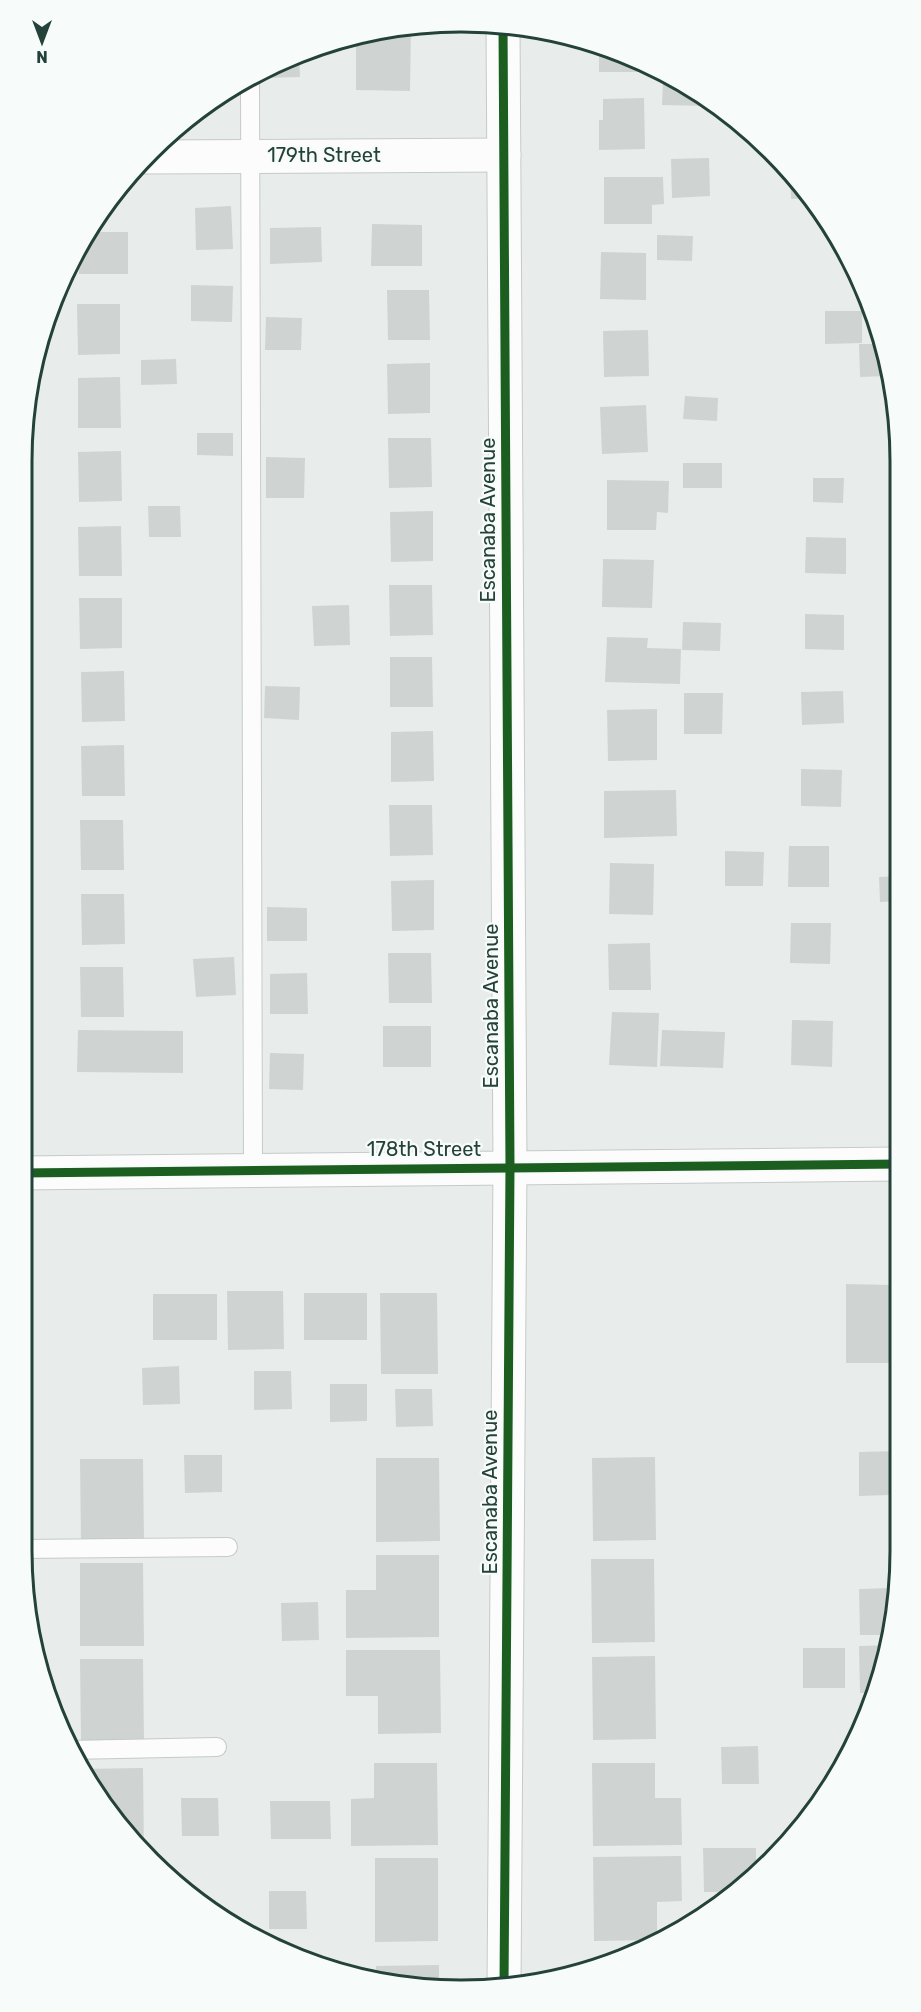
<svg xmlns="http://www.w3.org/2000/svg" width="921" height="2012" viewBox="0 0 921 2012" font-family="Rubik,sans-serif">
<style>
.building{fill:#cfd4d2}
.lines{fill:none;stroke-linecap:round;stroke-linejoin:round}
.lane-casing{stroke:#c5cac8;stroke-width:20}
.street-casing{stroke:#c5cac8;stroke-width:35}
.lane{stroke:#fcfcfc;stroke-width:18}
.street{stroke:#fcfcfc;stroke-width:33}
.cycleway-casing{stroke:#f7fbf9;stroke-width:13}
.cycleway{stroke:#1b5e20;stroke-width:9}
.labels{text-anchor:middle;stroke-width:4.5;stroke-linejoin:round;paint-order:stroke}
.street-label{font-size:20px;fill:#24423a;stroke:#f7fbf9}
.rim{fill:none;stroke:#24423a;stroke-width:3}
</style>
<rect width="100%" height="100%" fill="#e8edeb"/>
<g class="building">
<polygon points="411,26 410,91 356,90 356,35 374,30"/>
<polygon points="599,45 628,54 645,64 645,72 599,72"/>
<polygon points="299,52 300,77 262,78 261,71"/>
<polygon points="663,81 675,81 707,99 707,106 662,105"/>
<polygon points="644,98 645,149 599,150 599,120 603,120 603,99"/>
<polygon points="709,158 710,196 672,198 671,159"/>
<polygon points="790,174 809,193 812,198 791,199"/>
<polygon points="604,177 663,177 664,204 652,205 652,224 604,224"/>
<polygon points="231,206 233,249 196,250 195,208"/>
<polygon points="372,224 422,225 422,266 371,266"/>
<polygon points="321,227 322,262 270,264 270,228"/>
<polygon points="87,232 128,232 128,274 79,274 79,247"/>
<polygon points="657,235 693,236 692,261 657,260"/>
<polygon points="601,252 646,253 646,300 600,299"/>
<polygon points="191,285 233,286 232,322 191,321"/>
<polygon points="387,290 429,290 430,340 388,340"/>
<polygon points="77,304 120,304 120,354 78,355"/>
<polygon points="825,311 862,311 862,343 825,344"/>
<polygon points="266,317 302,318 301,350 265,350"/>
<polygon points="648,330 649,376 604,377 603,331"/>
<polygon points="859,344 880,344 889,376 860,377"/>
<polygon points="176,359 177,384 141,385 141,360"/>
<polygon points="430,363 430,413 388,414 387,364"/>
<polygon points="120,377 121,428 78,428 78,378"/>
<polygon points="685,396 718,398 717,421 683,419"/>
<polygon points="646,405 648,452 602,454 600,407"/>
<polygon points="197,433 233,433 233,456 197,455"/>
<polygon points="388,438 431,438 432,487 389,488"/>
<polygon points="121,451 122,501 79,502 78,452"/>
<polygon points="266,457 305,458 304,498 266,498"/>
<rect x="683" y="463" width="39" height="25"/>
<polygon points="813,478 844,478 843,503 813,502"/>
<polygon points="607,480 669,481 668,513 657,512 656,530 607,530"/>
<polygon points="148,506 180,506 181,537 149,537"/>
<polygon points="433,511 433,561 391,562 390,512"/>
<polygon points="121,526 122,576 79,576 78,527"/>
<polygon points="806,537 846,538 846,574 805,573"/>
<polygon points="603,559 654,560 652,608 602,607"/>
<polygon points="389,585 432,585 433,635 390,636"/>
<polygon points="79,598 122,598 122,648 80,649"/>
<polygon points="349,605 350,645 314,646 312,606"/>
<polygon points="805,614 844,615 844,650 805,649"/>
<polygon points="683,622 721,623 720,651 682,650"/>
<polygon points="607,637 648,638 647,648 681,649 680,684 605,682"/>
<polygon points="390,657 432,657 433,707 390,707"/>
<polygon points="124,671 125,721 82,722 81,672"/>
<polygon points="265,686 300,687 299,720 264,718"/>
<polygon points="843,691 844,723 802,725 801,692"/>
<polygon points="684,693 723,693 722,734 684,734"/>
<polygon points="657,709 657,760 608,761 607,710"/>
<polygon points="433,731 434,781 391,782 391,732"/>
<polygon points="124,745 125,796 82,796 81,746"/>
<polygon points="801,769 842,770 841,807 801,806"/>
<polygon points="676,790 677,836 604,838 604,791"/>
<polygon points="389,805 432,805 433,855 390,856"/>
<polygon points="80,820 123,820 124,870 81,870"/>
<polygon points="789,846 829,846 829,887 788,887"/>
<polygon points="725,851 764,852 763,886 725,886"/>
<polygon points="610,863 654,864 653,915 609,914"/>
<polygon points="898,876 898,901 880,902 879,877"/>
<polygon points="434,880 434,930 392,931 391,881"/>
<polygon points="81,894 124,894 125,944 82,945"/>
<polygon points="267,907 307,908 307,941 267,941"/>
<polygon points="791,923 831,923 830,964 790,963"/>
<polygon points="650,943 651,990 609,990 608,944"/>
<polygon points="388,953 431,953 432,1003 389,1003"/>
<polygon points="234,957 236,995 196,997 193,959"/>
<polygon points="80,967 123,967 124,1017 81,1017"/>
<polygon points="307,973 308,1014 270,1014 270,974"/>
<polygon points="612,1012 659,1013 657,1067 609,1065"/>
<polygon points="792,1020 833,1021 832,1067 791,1065"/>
<rect x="383" y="1026" width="48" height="41"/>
<polygon points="78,1030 183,1031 183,1073 77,1072"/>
<polygon points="662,1030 725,1032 723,1068 660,1066"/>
<polygon points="270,1053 304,1054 303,1090 269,1089"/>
<polygon points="846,1284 891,1285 891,1363 846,1363"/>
<polygon points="227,1291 283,1291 284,1349 228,1350"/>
<rect x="304" y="1293" width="63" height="47"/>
<polygon points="380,1293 437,1293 438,1374 381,1374"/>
<rect x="153" y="1294" width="64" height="46"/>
<polygon points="179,1366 180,1404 143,1405 142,1368"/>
<polygon points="254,1371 291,1371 292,1409 254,1410"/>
<polygon points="330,1384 367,1384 367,1421 330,1422"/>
<polygon points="395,1389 432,1389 433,1426 396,1427"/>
<polygon points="900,1451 900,1534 890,1534 889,1495 859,1496 859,1452"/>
<polygon points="184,1455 222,1455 222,1492 185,1493"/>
<polygon points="655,1457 656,1540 593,1541 592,1458"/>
<polygon points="376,1458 439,1458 440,1541 376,1542"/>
<polygon points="80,1459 143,1459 144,1542 81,1543"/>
<polygon points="891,1551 900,1551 892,1635 860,1635 859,1589 891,1588"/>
<polygon points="376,1555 439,1555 439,1637 346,1638 346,1590 376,1590"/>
<polygon points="591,1559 654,1559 655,1642 592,1643"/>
<polygon points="80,1563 143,1563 144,1646 80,1646"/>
<polygon points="318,1602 319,1640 282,1641 281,1603"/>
<polygon points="889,1645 875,1693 860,1693 859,1646"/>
<rect x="803" y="1648" width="42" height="40"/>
<polygon points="346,1650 440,1650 441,1733 378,1734 378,1696 346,1696"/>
<polygon points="655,1656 656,1739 593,1740 592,1657"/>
<polygon points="80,1659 143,1659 144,1742 81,1742"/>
<polygon points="758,1746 759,1784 722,1784 721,1747"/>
<polygon points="374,1763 437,1763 438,1845 351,1846 351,1799 374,1798"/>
<polygon points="592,1763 655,1763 655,1798 681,1798 682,1845 593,1846"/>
<polygon points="143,1768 144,1853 130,1841 80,1769"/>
<polygon points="181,1798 218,1798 219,1836 182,1836"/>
<polygon points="270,1801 330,1801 331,1839 271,1839"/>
<polygon points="703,1848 756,1848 756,1870 729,1892 704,1892"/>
<polygon points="681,1856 682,1901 657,1902 657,1940 594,1941 593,1857"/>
<polygon points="375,1858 438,1858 438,1941 375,1942"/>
<polygon points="269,1891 306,1891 307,1929 269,1929"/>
<polygon points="609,1964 601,1968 593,1970 593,1965"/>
<polygon points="439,1965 439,1985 376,1983 376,1966"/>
</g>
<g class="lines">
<g class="lane-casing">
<g id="lane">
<polyline points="250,77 253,1168"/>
<polyline points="21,1549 228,1547"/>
<polyline points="70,1750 217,1747"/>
</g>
</g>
<g class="street-casing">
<g id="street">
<polyline points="503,25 510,1167 504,1987"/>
<polyline points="144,157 504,155"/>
<polyline points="21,1173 899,1164"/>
</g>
</g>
<use href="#lane" class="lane"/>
<use href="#street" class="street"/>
<g class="cycleway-casing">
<g id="cycleway">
<polyline points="503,25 510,1167 504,1987"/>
<polyline points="21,1173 899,1164"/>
</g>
</g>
<use href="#cycleway" class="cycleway"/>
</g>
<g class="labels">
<g class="street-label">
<text x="324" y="162">179th Street</text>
<text transform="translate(488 520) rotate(-90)" y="7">Escanaba Avenue</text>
<text transform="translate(491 1006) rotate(-90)" y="7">Escanaba Avenue</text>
<text x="424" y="1156">178th Street</text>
<text transform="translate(490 1492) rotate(-90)" y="7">Escanaba Avenue</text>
</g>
</g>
<path d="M0 0H921V2012H0ZM461 32H461A429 429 0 0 1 890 461V1551A429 429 0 0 1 461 1980H461A429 429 0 0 1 32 1551V461A429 429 0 0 1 461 32Z" fill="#f7fbf9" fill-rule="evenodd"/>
<path class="rim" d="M461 32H461A429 429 0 0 1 890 461V1551A429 429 0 0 1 461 1980H461A429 429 0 0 1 32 1551V461A429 429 0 0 1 461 32Z"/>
<g transform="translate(42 42) rotate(180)" stroke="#f7fbf9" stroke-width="4.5" paint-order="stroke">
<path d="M0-4.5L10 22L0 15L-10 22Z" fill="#24423a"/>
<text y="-9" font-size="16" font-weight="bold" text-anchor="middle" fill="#24423a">N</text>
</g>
</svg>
